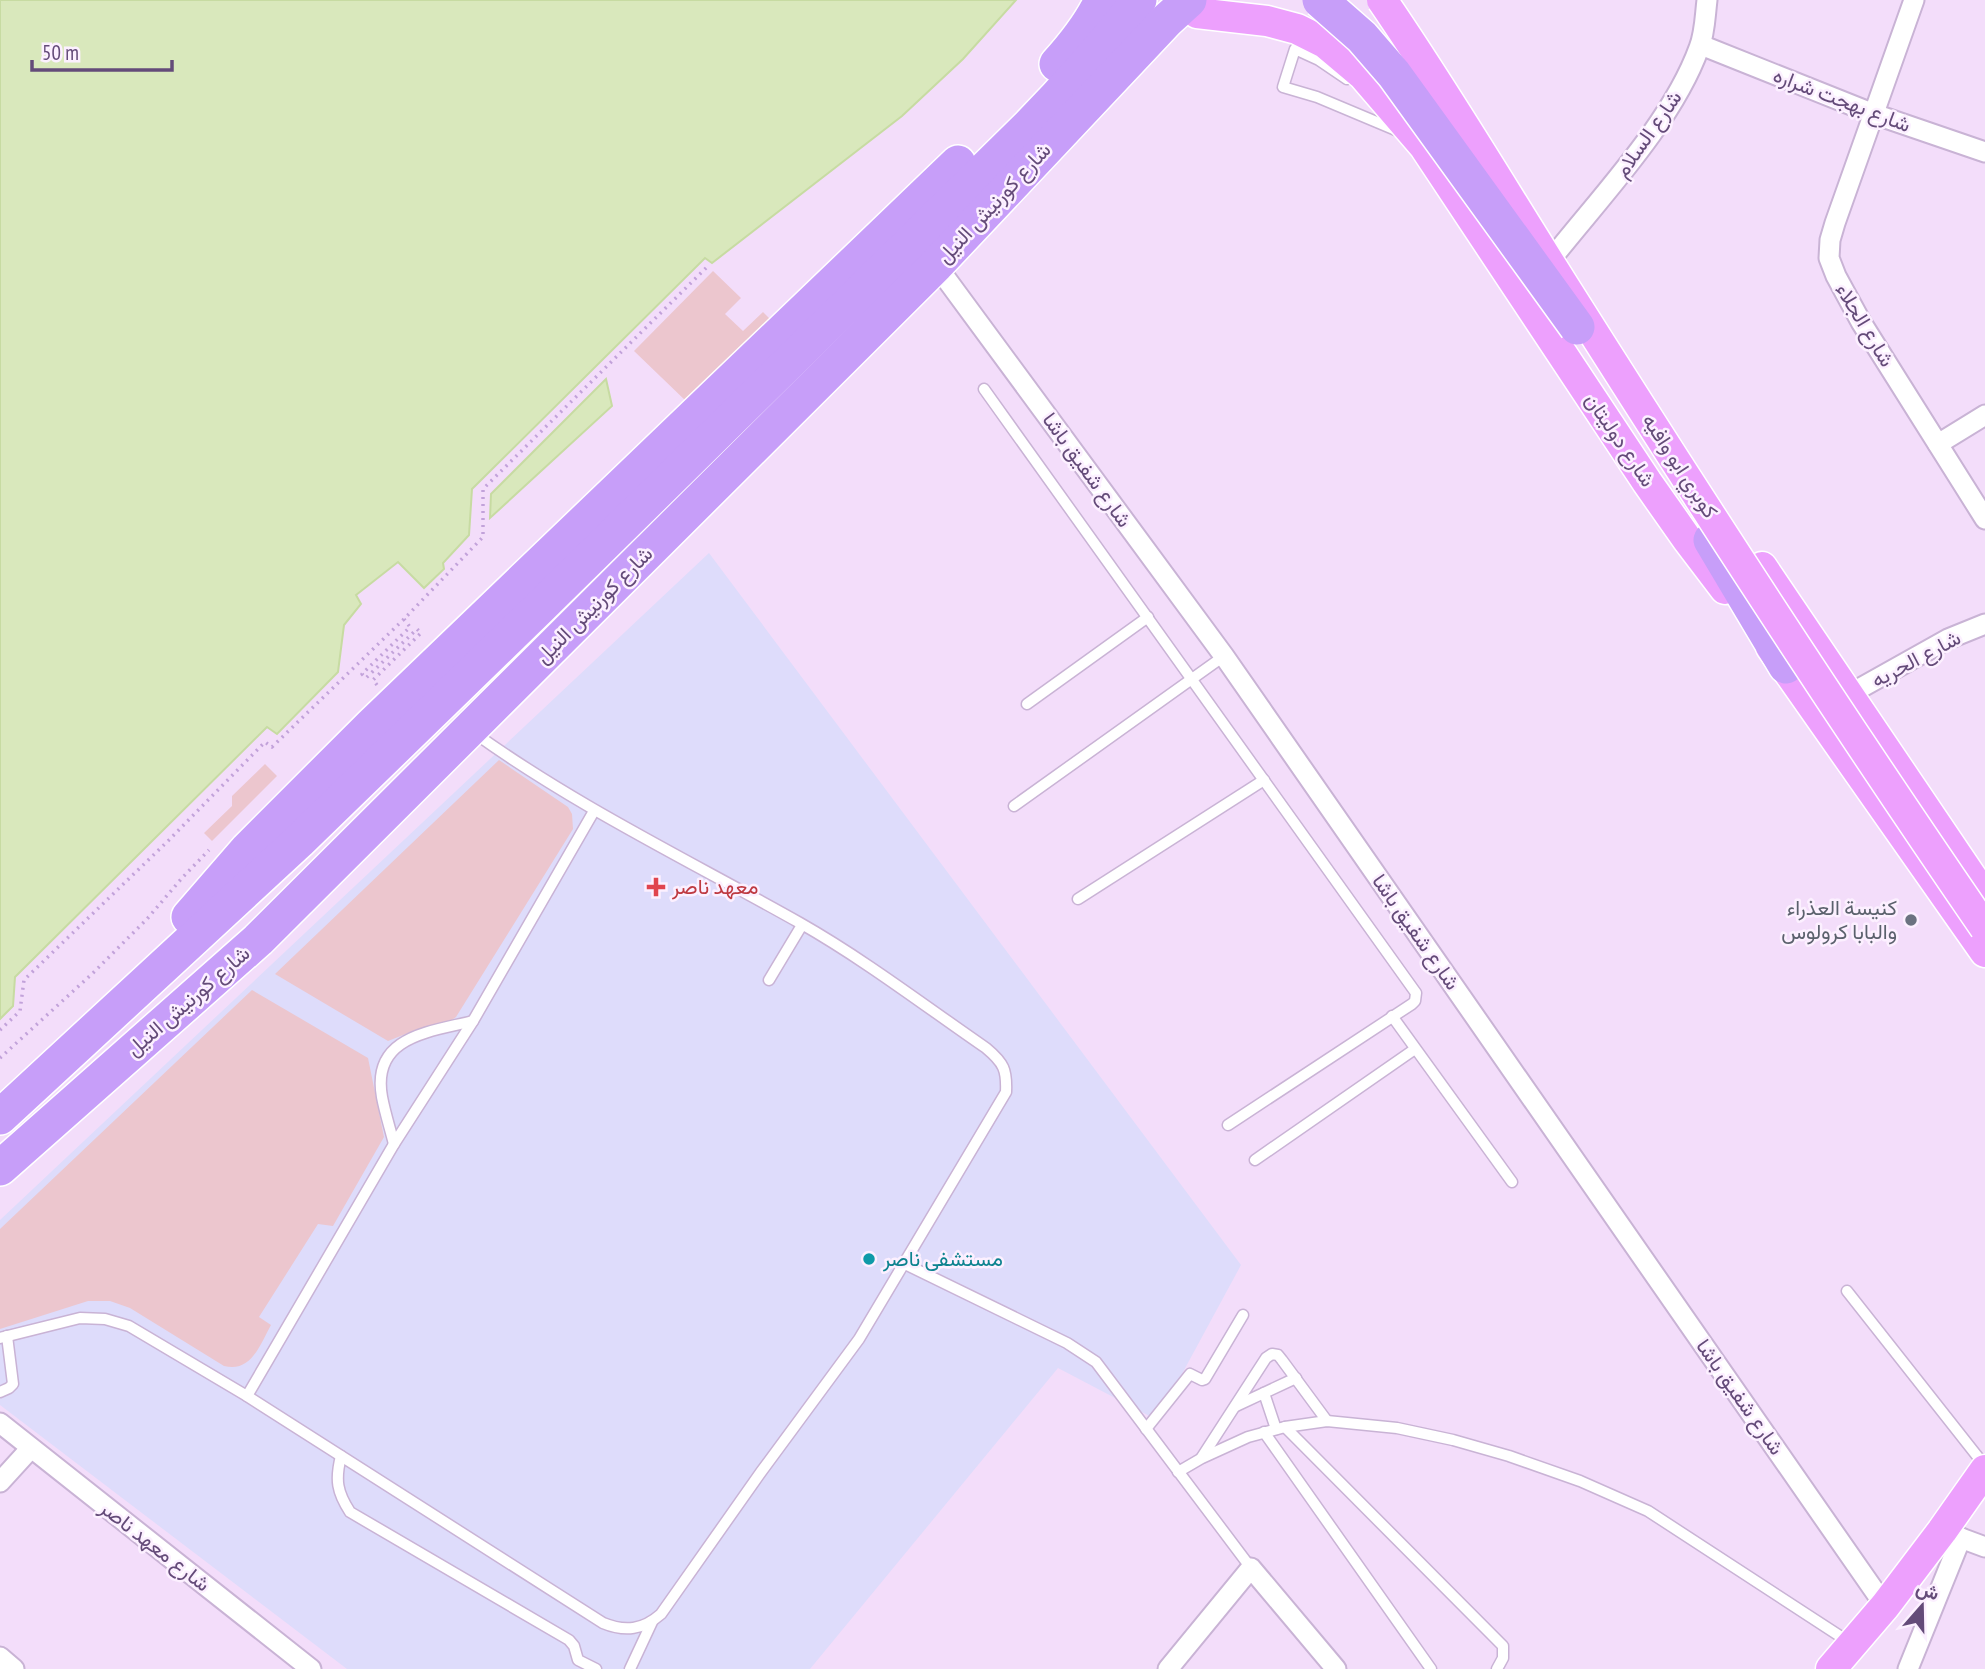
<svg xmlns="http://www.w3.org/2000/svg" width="1985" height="1669" viewBox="0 0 1985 1669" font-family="'PT Sans Narrow',Vazirmatn,sans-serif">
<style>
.residential{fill:#f3ddfa}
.medical{fill:#dedcfb}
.green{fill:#ecc6ce}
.water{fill:#d9e8bc;stroke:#c7dba2;stroke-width:2}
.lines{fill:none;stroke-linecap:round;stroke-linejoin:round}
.lane-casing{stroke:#c9b3d5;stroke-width:13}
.street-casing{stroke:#c9b3d5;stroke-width:23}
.primary-casing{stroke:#fff;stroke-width:33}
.highway-casing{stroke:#fff;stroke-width:38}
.path{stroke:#c2a2da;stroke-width:3.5;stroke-dasharray:2 5;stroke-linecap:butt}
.lane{stroke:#fff;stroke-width:10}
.street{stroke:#fff;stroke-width:19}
.primary{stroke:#eda0fd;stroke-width:30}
.highway{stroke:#c79ef9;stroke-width:35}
.primary-bridge-casing{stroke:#fff;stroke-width:33;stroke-linecap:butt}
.highway-bridge-casing{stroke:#fff;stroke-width:38;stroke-linecap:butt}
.primary-bridge{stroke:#eda0fd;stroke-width:30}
.highway-bridge{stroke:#c79ef9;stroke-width:35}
.health-dot{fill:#e0444e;stroke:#fcf0ff;stroke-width:2.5}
.worship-dot{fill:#6b7280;stroke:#fcf0ff;stroke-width:2.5}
.culture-dot{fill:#0f9aa8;stroke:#fcf0ff;stroke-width:2.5}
.labels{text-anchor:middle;stroke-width:5;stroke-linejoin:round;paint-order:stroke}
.street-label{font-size:21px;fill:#644b79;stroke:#fcf0ff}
.health-label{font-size:21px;fill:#be3a42;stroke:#fcf0ff;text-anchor:start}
.worship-label{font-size:21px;fill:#5b616d;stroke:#fcf0ff;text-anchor:end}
.culture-label{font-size:21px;fill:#0d838f;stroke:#fcf0ff;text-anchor:start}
</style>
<rect width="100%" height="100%" fill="#f9e9fd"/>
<rect class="residential" x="0" y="0" width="1985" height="1669"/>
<polygon class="medical" points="709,553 1241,1265 1157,1420 1058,1368 810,1669 347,1669 0,1405 0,1220"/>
<g class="green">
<polygon points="713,271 741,298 725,314 743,331 763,312 770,319 688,403 634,351"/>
<polygon points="499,760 568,807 572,814 573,829 456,1017 449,1022 413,1031 388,1041 275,974"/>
<polygon points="265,764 277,776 212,841 204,833 232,806 232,796"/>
<path d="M252,990L368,1058L384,1137L333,1226L318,1224L259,1317L271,1325C260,1345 251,1373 224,1366L130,1308L110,1301H88L0,1329V1229Z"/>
</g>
<g class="water">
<polygon points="0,0 1016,0 963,59 902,116 712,263 705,258 472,489 469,535 443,563 444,569 424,588 398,562 356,595 361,604 344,625 338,672 277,734 267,727 15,977 13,1006 0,1019"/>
<polygon points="606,379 612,406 490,518 491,494"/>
</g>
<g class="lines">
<g class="lane-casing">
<g id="lane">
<polyline points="1347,79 1319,60 1295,49 1283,87 1317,97 1398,131"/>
<polyline points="984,389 1416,993 1415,1001 1412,1004 1228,1125"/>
<polyline points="1027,704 1148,617"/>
<polyline points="1014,806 1224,656"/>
<polyline points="1078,899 1264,780"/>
<polyline points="769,980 802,925"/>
<polyline points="1392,1016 1512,1182"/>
<path d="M394,1144C390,1128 385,1113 382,1097C371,1036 430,1032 473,1021"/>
<polyline points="1255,1160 1415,1049"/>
<polyline points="905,1264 1067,1343 1096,1362 1251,1568"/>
<polyline points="1847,1291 1985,1466"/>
<path d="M0,1338L80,1318L105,1319L129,1326L247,1396L603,1623C625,1632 643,1630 661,1614L761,1472L859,1339L1006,1092C1007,1070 1004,1063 986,1048C925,1006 865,960 800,923C690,861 576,806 473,732"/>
<polyline points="0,1392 9,1388 13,1384 7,1336"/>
<polyline points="1264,1393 1276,1429"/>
<polyline points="247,1396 394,1144 473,1021 594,811"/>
<polyline points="1236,1406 1296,1378"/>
<polyline points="1285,1427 1503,1646 1503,1658 1497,1669"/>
<polyline points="1146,1429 1190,1374 1202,1380 1205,1379 1243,1315"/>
<polyline points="1264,1432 1431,1669"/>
<path d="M341,1456C335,1480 337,1492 350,1512L569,1640L574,1646L578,1660L596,1669"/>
<polyline points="1202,1457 1266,1358 1272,1354 1278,1355 1282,1360 1327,1421"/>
<polyline points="1178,1472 1202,1458 1248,1437 1285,1427 1327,1421 1397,1428 1453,1440 1509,1456 1580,1481 1648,1511 1849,1642"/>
<polyline points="630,1669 652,1622"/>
</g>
</g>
<g class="street-casing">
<g id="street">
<polyline points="1914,0 1835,223 1830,240 1829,258 1836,276 1861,322 1985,519"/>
<polyline points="1701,45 1874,114 1985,152"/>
<path d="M1557,252C1605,192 1673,120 1699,48C1705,33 1705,16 1707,0"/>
<polyline points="936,265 1224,656 1885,1606"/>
<polyline points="1938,444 1985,415"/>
<polyline points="1848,695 1948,639 1985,624"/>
<polyline points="0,1423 311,1669"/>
<polyline points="0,1482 31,1448"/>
<polyline points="1950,1534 1985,1547"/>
<polyline points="0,1657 14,1669"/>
<polyline points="1168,1669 1251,1568 1336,1669"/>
<polyline points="1908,1669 1961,1538"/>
</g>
</g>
<g class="primary-casing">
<g id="primary">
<polyline points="1197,13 1267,21 1297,29 1325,43 1363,75 1424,146 1647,482 1687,539 1725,589"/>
<polyline points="1762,567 1985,897"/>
<polyline points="1771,647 1985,952"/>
<polyline points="1831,1669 1885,1606 1942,1531 1985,1470"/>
</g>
</g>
<g class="highway-casing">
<g id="highway">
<path d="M1057,64C1075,44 1091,24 1102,0"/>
<polyline points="1711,540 1786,666"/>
<polyline points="189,917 248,849 372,725 958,163"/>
<path d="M0,1117L299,841L539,608L1029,126C1068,86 1105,44 1139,0"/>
<polyline points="0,1168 258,940 936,265 1167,20 1189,0"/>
</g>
</g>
<g class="path">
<polyline points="377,685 373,680 421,633 417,629 366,678 362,674 410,627 404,619"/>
<polyline points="0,1030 20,1011 24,980 169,840 265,742 272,747 404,619 483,537 483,489 707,267"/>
<polyline points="0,1058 93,973 147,919 182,878 209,850"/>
</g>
<use href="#lane" class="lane"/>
<use href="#street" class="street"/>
<use href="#primary" class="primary"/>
<use href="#highway" class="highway"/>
<g class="primary-bridge-casing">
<path id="primary-bridge" d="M1382,0C1446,93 1504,191 1564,286C1701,503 1840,717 1985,928"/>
</g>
<g class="highway-bridge-casing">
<polyline id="highway-bridge" points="1320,0 1362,37 1394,74 1577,327"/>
</g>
<use href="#primary-bridge" class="primary-bridge"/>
<use href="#highway-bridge" class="highway-bridge"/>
</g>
<path class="health-dot" d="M652.5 876.5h7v7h7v7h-7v7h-7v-7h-7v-7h7z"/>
<circle class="worship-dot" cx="1911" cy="920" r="7"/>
<circle class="culture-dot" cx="869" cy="1259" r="7"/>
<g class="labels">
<g class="street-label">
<text transform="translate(1842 100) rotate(21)" y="7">شارع بهجت شراره</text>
<text transform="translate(1648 134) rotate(-55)" y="7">شارع السلام</text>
<text transform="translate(994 203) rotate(-47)" y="7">شارع كورنيش النيل</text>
<text transform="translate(1865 325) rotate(59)" y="7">شارع الجلاء</text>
<text transform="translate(1620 440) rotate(56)" y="7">شارع دوليتان</text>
<text transform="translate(1680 466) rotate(57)" y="7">كوبري ابو وافيه</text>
<text transform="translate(1087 470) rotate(54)" y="7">شارع شفيق باشا</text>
<text transform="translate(594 605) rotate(-45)" y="7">شارع كورنيش النيل</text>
<text transform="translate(1916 659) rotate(-28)" y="7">شارع الحريه</text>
<text transform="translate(1416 932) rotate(55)" y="7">شارع شفيق باشا</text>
<text transform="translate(188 1001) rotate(-41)" y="7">شارع كورنيش النيل</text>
<text transform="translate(1740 1397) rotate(55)" y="7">شارع شفيق باشا</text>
<text transform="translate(155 1546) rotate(38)" y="7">شارع معهد ناصر</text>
</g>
<g class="health-label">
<text x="672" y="894">معهد ناصر</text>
</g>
<g class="worship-label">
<text x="1897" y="915">كنيسة العذراء<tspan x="1897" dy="24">والبابا كرولوس</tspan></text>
</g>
<g class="culture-label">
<text x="883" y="1266">مستشفى ناصر</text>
</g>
</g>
<g transform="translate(1922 1606) rotate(20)" stroke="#fcf0ff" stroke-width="5" paint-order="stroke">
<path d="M0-5L12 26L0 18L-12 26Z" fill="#644b79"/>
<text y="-10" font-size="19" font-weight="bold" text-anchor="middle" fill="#644b79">ش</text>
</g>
<path d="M32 60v10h140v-10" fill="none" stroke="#644b79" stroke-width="3.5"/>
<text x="42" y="60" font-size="21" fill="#644b79" stroke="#fcf0ff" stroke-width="5" paint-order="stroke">50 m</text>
</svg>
